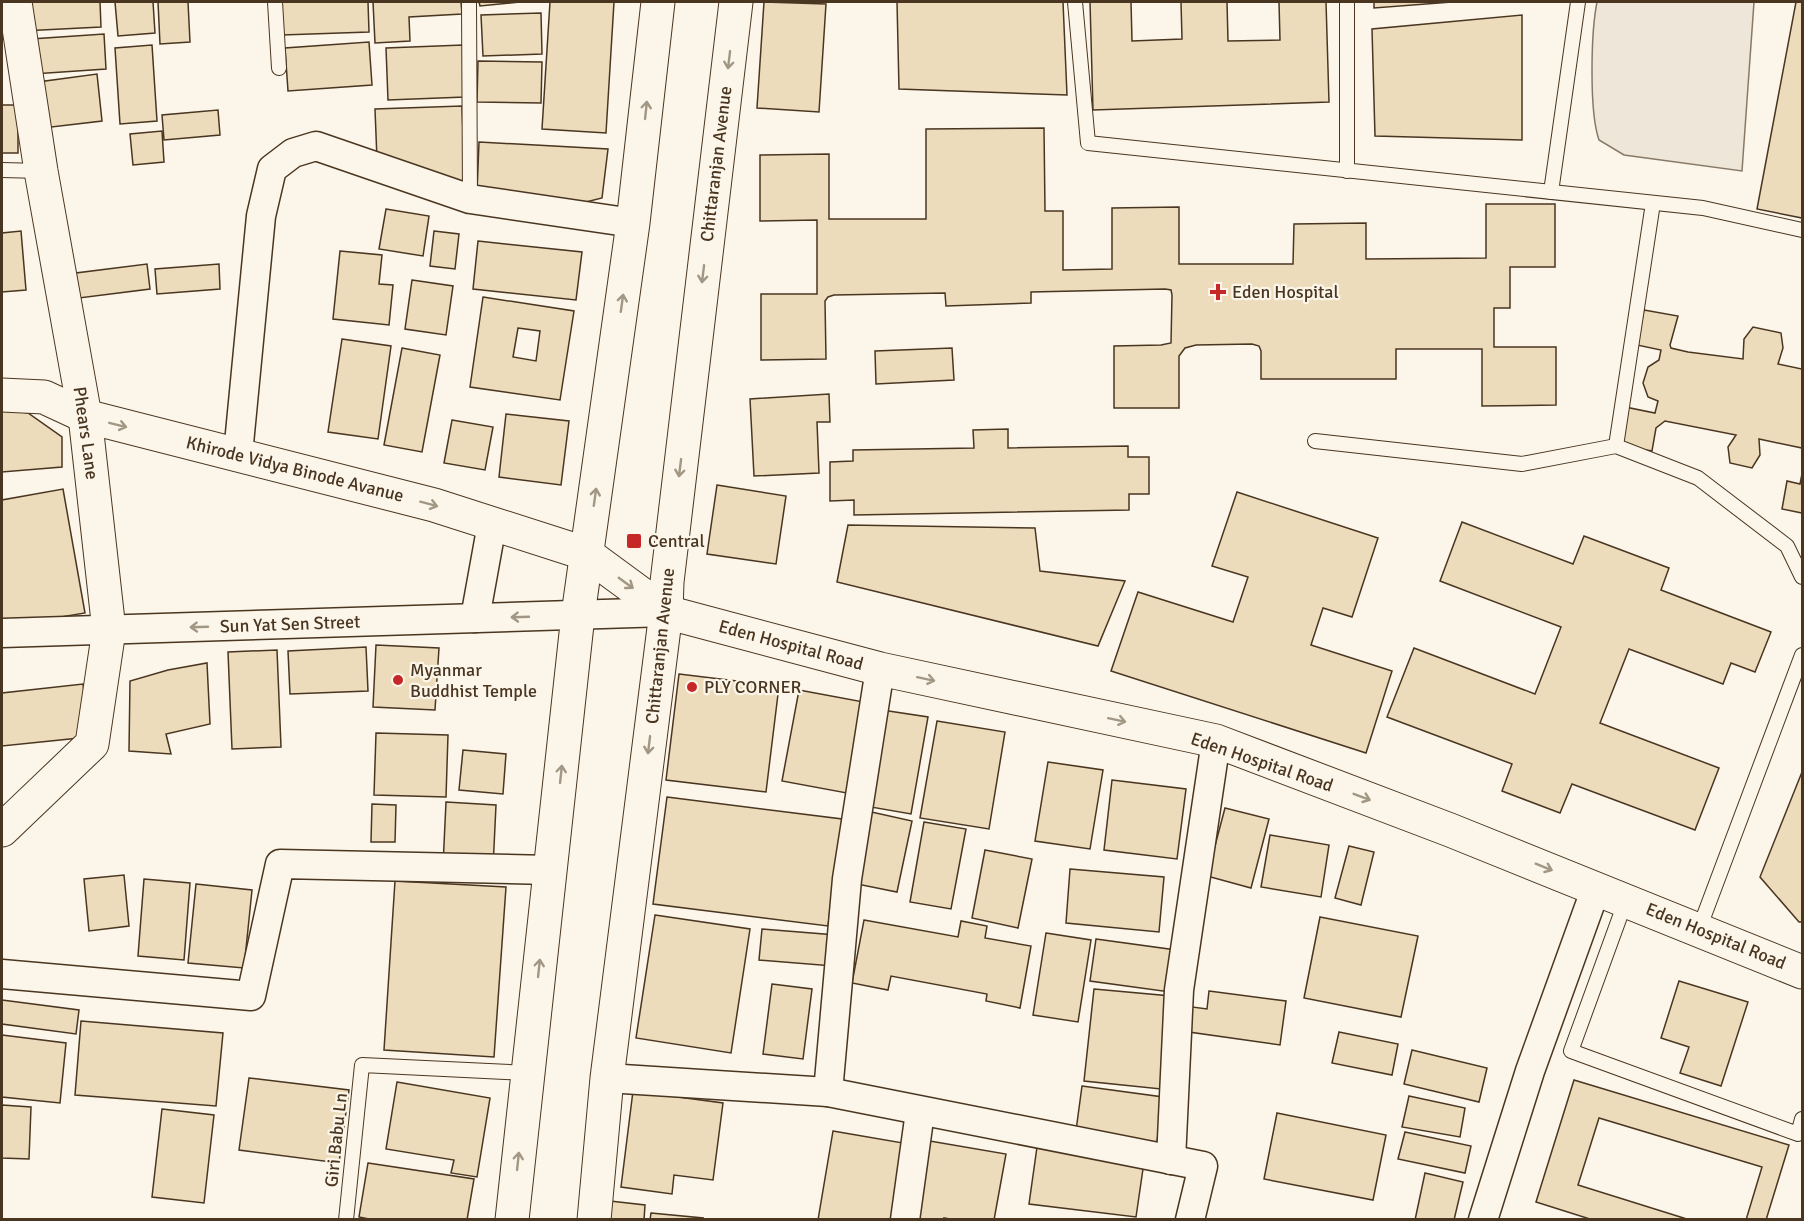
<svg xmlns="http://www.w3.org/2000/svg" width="1804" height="1221" viewBox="0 0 1804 1221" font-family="Signika,sans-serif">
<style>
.green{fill:#ede6d9;stroke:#887966;stroke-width:1.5}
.building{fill:#ecdcbc;stroke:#4a3520;stroke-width:1.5;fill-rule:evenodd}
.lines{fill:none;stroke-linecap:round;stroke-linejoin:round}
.lane-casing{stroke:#4a3520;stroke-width:16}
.street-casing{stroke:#4a3520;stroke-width:31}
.secondary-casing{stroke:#4a3520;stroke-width:35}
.primary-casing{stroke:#4a3520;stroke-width:35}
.lane{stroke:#fbf6e9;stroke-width:14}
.street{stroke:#fbf6e9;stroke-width:28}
.secondary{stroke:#fbf6e9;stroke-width:33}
.primary{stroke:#fbf6e9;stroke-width:33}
.oneway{stroke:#a29684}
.poi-dot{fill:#c62828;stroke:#fbf6e9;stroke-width:2}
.labels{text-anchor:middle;stroke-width:4.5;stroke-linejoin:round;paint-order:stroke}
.street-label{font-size:18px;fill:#4a3520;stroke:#fbf6e9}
.poi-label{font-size:18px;fill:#4a3520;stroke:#fbf6e9;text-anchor:start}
</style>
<rect width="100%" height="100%" fill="#fbf6e9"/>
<path class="green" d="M1597,2H1754L1742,171L1624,155L1599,140C1589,111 1591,32 1597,2Z"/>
<g class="building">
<polygon points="20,2 100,2 101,27 22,31"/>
<polygon points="115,2 153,2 155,33 118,36"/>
<polygon points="158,2 188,2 190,42 160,44"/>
<polygon points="282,2 368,2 369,32 282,35"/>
<polygon points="373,2 461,2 462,14 409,17 410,41 375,43"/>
<polygon points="479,2 520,2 480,6"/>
<polygon points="550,2 614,2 606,133 542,129"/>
<polygon points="764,2 826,4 819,112 757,108"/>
<polygon points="897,2 1063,2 1067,95 899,89"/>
<polygon points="1090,2 1131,2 1132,41 1182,39 1181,2 1227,2 1228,41 1280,40 1279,2 1326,2 1329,102 1093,110"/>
<polygon points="1374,2 1452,2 1374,8"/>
<polygon points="1796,2 1802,2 1802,218 1757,209"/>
<polygon points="541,13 542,54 483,56 481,15"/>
<polygon points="1522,15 1522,140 1375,136 1372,29"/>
<polygon points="104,34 106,69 33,74 31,39"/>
<polygon points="369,42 372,85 288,91 285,48"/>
<polygon points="152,45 157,121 120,124 115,48"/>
<polygon points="463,45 465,97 388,100 386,48"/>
<polygon points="478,61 542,62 541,103 477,102"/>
<polygon points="97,74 102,121 43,128 38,82"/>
<rect x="2" y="105" width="16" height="48"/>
<polygon points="462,106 465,188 377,160 375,109"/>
<polygon points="218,110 220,135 164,140 162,115"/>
<polygon points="1044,128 1045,211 1063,211 1063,270 1112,269 1112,208 1179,207 1179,264 1293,264 1294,224 1366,223 1366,259 1486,258 1486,204 1555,204 1555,267 1510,267 1510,308 1494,308 1494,347 1556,347 1556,405 1482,406 1482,349 1396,349 1396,379 1261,379 1261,351 1259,346 1252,344 1196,345 1185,348 1179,356 1179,408 1114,408 1114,346 1161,345 1171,343 1172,295 1171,290 1165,289 1031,292 1031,303 946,306 945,293 834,295 828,297 825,301 826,359 761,360 761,294 817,294 817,220 760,221 760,155 829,154 829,219 926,219 926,129"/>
<polygon points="162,131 164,162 133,165 130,134"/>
<polygon points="479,142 608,149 602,198 578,204 477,193"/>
<polygon points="386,209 429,216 423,256 379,249"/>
<polygon points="21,231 26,290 2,292 2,233"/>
<polygon points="434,231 459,234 455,269 430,266"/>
<polygon points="478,241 582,252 576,300 473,289"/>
<polygon points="340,251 382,255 379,284 393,285 389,325 333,319"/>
<polygon points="147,264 150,289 79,298 76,273"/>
<polygon points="219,264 220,289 157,294 155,269"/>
<polygon points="412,280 453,286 446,335 405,329"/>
<path d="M483,297L574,311L560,400L470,387ZM518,328L540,331L536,361L513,357Z"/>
<polygon points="1644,310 1678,316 1670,345 1671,348 1688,352 1743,359 1744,339 1753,327 1781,333 1783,348 1778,364 1802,369 1802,448 1759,439 1760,455 1752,468 1730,463 1728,447 1736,435 1665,421 1656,428 1652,451 1618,445 1625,407 1655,413 1658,401 1648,397 1643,383 1648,367 1659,360 1661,350 1637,345"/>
<polygon points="342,339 391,346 378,439 328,432"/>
<polygon points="402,348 440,355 422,452 384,445"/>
<polygon points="952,348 954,380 876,384 875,351"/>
<polygon points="829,394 830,422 817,422 819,473 754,476 750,399"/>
<polygon points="2,408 28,413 62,437 62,467 2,472"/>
<polygon points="506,414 569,421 561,485 499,477"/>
<polygon points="452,420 493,427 485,470 444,463"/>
<polygon points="1008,429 1008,448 1128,446 1128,457 1149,457 1149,494 1129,494 1129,510 854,515 854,500 830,501 830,462 853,461 853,450 974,448 973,430"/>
<polygon points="1802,474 1802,513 1782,509 1787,481 1800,484"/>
<polygon points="717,485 786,496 776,564 707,554"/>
<polygon points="63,489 85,613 2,627 2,500"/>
<polygon points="1237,492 1378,538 1352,617 1323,608 1311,645 1392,671 1366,753 1111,671 1138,592 1233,622 1248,577 1212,566"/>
<polygon points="1462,522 1573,564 1584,536 1669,568 1661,590 1771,632 1755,672 1731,663 1723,684 1629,649 1600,723 1719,768 1695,830 1572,784 1560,813 1502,791 1512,764 1387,717 1414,648 1535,694 1561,627 1440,581"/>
<polygon points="848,525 1035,528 1040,571 1125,581 1098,646 837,582"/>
<polygon points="376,645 439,648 435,710 373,707"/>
<polygon points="366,647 368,691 290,694 288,651"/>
<polygon points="277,650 281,747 232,749 228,652"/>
<polygon points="207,663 210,724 166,734 171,754 129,751 130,681 168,670"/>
<polygon points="679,674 779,686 766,792 666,780"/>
<polygon points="83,684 89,737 2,746 2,693"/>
<polygon points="799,690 869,703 852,794 782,781"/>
<polygon points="882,710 928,717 911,814 865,806"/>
<polygon points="937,721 1005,732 989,829 920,818"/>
<polygon points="376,733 448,735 446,797 374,795"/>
<polygon points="463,750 506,754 503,794 459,790"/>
<polygon points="1048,762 1103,770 1090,849 1035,841"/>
<polygon points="1802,772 1802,922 1799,922 1760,877"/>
<polygon points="1112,780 1186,789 1177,859 1104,850"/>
<polygon points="667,797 842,819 828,926 653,904"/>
<polygon points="446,802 496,805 493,868 443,866"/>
<polygon points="372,804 396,805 395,842 371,842"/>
<polygon points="1225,808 1269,819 1251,888 1207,876"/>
<polygon points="867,811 912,821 897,892 852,883"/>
<polygon points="924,822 966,829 951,909 910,902"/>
<polygon points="1270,835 1329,845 1321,897 1261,887"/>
<polygon points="1349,846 1374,852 1361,905 1335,898"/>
<polygon points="985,850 1032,859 1018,928 972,918"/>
<polygon points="1070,869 1164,877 1159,932 1066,923"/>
<polygon points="124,875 129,926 89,931 84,879"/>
<polygon points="144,879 190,883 184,960 138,956"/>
<polygon points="395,881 506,887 494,1057 384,1050"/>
<polygon points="196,884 252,890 244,968 188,963"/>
<polygon points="655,915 750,929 731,1053 636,1038"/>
<polygon points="1320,917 1418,936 1401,1017 1304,998"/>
<polygon points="864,920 958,937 961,921 987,926 985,938 1031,946 1020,1008 986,1001 987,994 891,976 888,990 852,983"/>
<polygon points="762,929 836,935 833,966 759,960"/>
<polygon points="1046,933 1091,940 1078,1022 1033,1015"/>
<polygon points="1096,939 1176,950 1170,992 1090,981"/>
<polygon points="1679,981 1748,1002 1721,1086 1680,1073 1689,1047 1661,1038"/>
<polygon points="772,984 812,989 803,1059 763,1054"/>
<polygon points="1094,989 1171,996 1161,1089 1084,1081"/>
<polygon points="1209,991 1286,1001 1280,1045 1182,1031 1185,1006 1207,1009"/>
<polygon points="2,1000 79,1010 76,1034 2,1024"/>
<polygon points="81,1021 223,1033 216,1106 75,1095"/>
<polygon points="1339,1032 1398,1044 1392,1075 1332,1063"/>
<polygon points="2,1035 66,1043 60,1103 2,1097"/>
<polygon points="1412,1050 1487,1068 1479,1102 1404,1084"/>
<polygon points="249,1078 349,1090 339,1163 239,1150"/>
<polygon points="1574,1080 1789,1145 1766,1220 1746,1220 1762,1167 1599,1118 1578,1185 1690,1220 1593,1220 1536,1202"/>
<polygon points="397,1082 490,1098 477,1177 451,1173 454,1160 386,1149"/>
<polygon points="1082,1086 1163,1097 1156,1149 1075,1138"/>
<polygon points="633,1091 723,1103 713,1180 674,1175 672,1194 621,1187"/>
<polygon points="1409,1096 1465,1108 1460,1137 1402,1127"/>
<polygon points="2,1105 31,1107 29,1159 2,1158"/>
<polygon points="162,1109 214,1115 204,1203 152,1197"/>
<polygon points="1277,1113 1386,1135 1373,1200 1264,1179"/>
<polygon points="833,1131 909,1144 897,1220 818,1220"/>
<polygon points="1405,1132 1471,1146 1465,1173 1398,1159"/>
<polygon points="924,1140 1006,1154 994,1220 955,1220 944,1218 944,1220 910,1220"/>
<polygon points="1037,1147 1144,1162 1136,1217 1029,1204"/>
<polygon points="368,1163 474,1179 467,1220 374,1220 359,1217"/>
<polygon points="1425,1173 1463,1182 1454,1220 1415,1220"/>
<polygon points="610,1201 645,1205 644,1220 608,1220"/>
<polygon points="651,1213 703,1218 702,1220 650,1220"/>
</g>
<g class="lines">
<g class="lane-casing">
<g id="lane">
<polyline points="275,2 279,68"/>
<polyline points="469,2 470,199"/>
<polyline points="1075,2 1088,143 1703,208 1802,230"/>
<polyline points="1347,2 1347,171"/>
<polyline points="2,170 41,171"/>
<polyline points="1551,192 1578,2"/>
<polyline points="1315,441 1522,464 1616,446 1698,478 1787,546 1802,577"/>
<polyline points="1616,446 1653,203"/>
<polyline points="1626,900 1571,1051 1798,1134 1802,1119"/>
<polyline points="1699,929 1802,655"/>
<polyline points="346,1220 362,1065 528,1073"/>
</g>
</g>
<g class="street-casing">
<g id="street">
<polyline points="238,454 261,216 272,169 293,153 316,146 470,199 633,223"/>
<polyline points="475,618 492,524"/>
<polyline points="2,633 666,612"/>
<polyline points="2,974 251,996 280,864 550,870"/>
<polyline points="607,1078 828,1092 1203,1166 1190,1220"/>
<polyline points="828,1092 847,879 880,669"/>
<polyline points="1171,1160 1179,990 1216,741"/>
<polyline points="905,1220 920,1112"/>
<polyline points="1483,1220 1530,1071 1596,888"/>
</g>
</g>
<g class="secondary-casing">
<g id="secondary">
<polyline points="2,395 44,397 85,416 434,505 587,554 666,612 880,669 1216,741 1450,830 1802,972"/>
<polyline points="2,830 92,744 109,630 85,416 41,171 15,2"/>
</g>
</g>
<g class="primary-casing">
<g id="primary">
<polyline points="512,1220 578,615 633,223 658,2"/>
<polyline points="594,1220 607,1078 666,612 667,582 736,2"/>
</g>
</g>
<use href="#lane" class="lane"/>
<use href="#street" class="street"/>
<use href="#secondary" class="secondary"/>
<use href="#primary" class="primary"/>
</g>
<defs><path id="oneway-shaft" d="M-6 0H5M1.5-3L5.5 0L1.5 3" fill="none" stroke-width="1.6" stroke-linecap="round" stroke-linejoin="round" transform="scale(1.5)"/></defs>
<g class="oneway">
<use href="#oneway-shaft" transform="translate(729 60) rotate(97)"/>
<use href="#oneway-shaft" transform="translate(646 110) rotate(-84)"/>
<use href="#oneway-shaft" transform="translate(703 274) rotate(97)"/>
<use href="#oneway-shaft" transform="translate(622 303) rotate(-82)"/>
<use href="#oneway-shaft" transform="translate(118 425) rotate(14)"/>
<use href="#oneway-shaft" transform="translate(680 468) rotate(97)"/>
<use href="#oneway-shaft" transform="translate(595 497) rotate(-82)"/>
<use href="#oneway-shaft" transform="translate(429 504) rotate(15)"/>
<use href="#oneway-shaft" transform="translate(626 583) rotate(36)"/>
<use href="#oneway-shaft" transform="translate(520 617) rotate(178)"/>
<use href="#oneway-shaft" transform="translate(199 627) rotate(178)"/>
<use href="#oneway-shaft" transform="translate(926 679) rotate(12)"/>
<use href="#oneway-shaft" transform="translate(1117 720) rotate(12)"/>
<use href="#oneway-shaft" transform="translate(649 745) rotate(97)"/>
<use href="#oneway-shaft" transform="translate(561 774) rotate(-84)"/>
<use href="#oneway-shaft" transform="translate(1362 797) rotate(21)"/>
<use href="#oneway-shaft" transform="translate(1544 867) rotate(22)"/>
<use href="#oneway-shaft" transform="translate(539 968) rotate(-84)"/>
<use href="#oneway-shaft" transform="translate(518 1161) rotate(-84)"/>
</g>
<g class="poi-dot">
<path d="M1215 283h6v6h6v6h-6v6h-6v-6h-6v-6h6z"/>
<rect x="626" y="533" width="16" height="16" rx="3"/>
<circle cx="398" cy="680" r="6"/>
<circle cx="692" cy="687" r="6"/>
</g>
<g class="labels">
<g class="street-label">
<text transform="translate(716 164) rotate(-83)" y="6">Chittaranjan Avenue</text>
<text transform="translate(86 433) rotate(82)" y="6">Phears Lane</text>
<text transform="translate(295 469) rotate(14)" y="6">Khirode Vidya Binode Avanue</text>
<text transform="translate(290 624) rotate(-2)" y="6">Sun Yat Sen Street</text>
<text transform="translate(791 645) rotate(15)" y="6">Eden Hospital Road</text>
<text transform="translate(660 646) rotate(-84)" y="6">Chittaranjan Avenue</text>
<text transform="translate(1262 762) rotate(19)" y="6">Eden Hospital Road</text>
<text transform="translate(1716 936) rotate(22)" y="6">Eden Hospital Road</text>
<text transform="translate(336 1140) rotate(-84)" y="6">Giri Babu Ln</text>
</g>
<g class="poi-label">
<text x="1232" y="298">Eden Hospital</text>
<text x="648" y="547">Central</text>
<text x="410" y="676">Myanmar<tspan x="410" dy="21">Buddhist Temple</tspan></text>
<text x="704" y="693">PLY CORNER</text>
</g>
</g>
<rect width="1804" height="1221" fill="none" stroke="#4a3520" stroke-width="6"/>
</svg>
